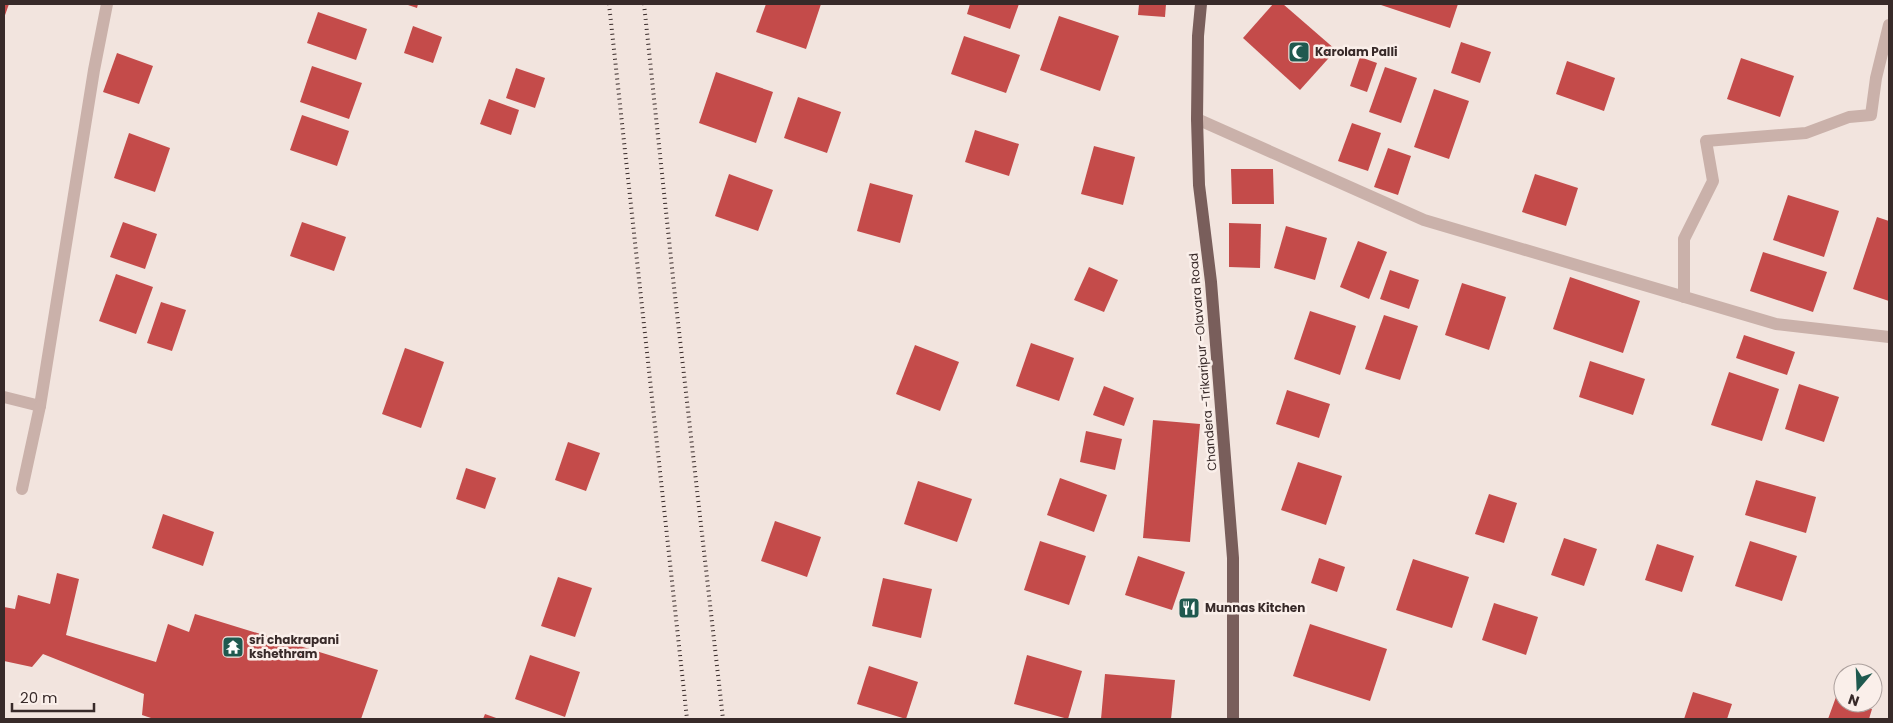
<svg xmlns="http://www.w3.org/2000/svg" width="1893" height="723" viewBox="0 0 1893 723" font-family="Poppins,sans-serif">
<style>
.building{fill:#c44b4a}
.lines{fill:none;stroke-linecap:round;stroke-linejoin:round}
.minor{stroke:#cab1aa;stroke-width:12}
.major{stroke:#795e5b;stroke-width:12}
.rail{stroke:#382a29;stroke-width:4;stroke-dasharray:1 4;stroke-linecap:butt}
.labels{text-anchor:middle;stroke-width:5;stroke-linejoin:round;paint-order:stroke}
.poi-label{font-size:12px;font-weight:bold;fill:#382a29;stroke:#faefea;text-anchor:start}
.street-label{font-size:12px;fill:#382a29;stroke:#faefea}
</style>
<rect width="100%" height="100%" fill="#f2e4de"/>
<g class="building">
<polygon points="4,4 9,4 4,18"/>
<polygon points="405,4 418,4 417,8"/>
<polygon points="766,4 821,4 806,49 756,32"/>
<polygon points="970,4 1019,4 1010,29 967,14"/>
<polygon points="1139,4 1166,4 1165,17 1138,15"/>
<polygon points="1273,4 1283,4 1336,50 1300,90 1243,38"/>
<polygon points="1378,4 1458,4 1450,28"/>
<polygon points="318,12 367,29 356,60 307,43"/>
<polygon points="1059,16 1119,36 1100,91 1040,70"/>
<polygon points="413,26 442,37 433,63 404,53"/>
<polygon points="964,36 1020,55 1006,93 951,74"/>
<polygon points="1461,42 1491,52 1480,83 1451,73"/>
<polygon points="117,53 153,66 139,104 103,92"/>
<polygon points="1360,57 1377,63 1367,92 1350,86"/>
<polygon points="1741,58 1794,76 1780,117 1727,99"/>
<polygon points="1567,61 1615,78 1604,111 1556,94"/>
<polygon points="312,66 362,83 349,119 300,102"/>
<polygon points="1385,67 1417,78 1401,123 1369,112"/>
<polygon points="516,68 545,78 535,108 506,98"/>
<polygon points="716,72 773,92 756,143 699,123"/>
<polygon points="1434,89 1469,101 1449,159 1414,147"/>
<polygon points="798,97 841,112 827,153 784,138"/>
<polygon points="489,99 519,110 511,135 480,124"/>
<polygon points="302,115 349,131 337,166 290,150"/>
<polygon points="1352,123 1381,133 1368,171 1338,161"/>
<polygon points="975,130 1019,144 1009,176 965,162"/>
<polygon points="129,133 170,148 155,192 114,178"/>
<polygon points="1094,146 1135,157 1123,205 1081,194"/>
<polygon points="1388,148 1411,156 1398,195 1374,187"/>
<polygon points="1231,169 1273,169 1274,204 1232,204"/>
<polygon points="729,174 773,190 758,231 715,216"/>
<polygon points="1535,174 1578,188 1566,226 1522,212"/>
<polygon points="870,183 913,195 900,243 857,231"/>
<polygon points="1788,195 1839,211 1824,257 1773,240"/>
<polygon points="1877,217 1889,221 1889,301 1853,289"/>
<polygon points="123,222 157,234 145,269 110,257"/>
<polygon points="302,222 346,237 334,271 290,256"/>
<polygon points="1229,223 1261,224 1260,268 1229,267"/>
<polygon points="1286,226 1327,238 1315,280 1274,268"/>
<polygon points="1358,241 1387,252 1369,299 1340,287"/>
<polygon points="1763,252 1827,272 1813,312 1750,291"/>
<polygon points="1089,267 1118,280 1104,312 1074,300"/>
<polygon points="1390,270 1419,280 1409,309 1380,299"/>
<polygon points="116,274 153,287 136,334 99,321"/>
<polygon points="1570,277 1640,301 1623,353 1553,329"/>
<polygon points="1462,283 1506,297 1489,350 1445,335"/>
<polygon points="161,302 186,310 172,351 147,343"/>
<polygon points="1310,311 1356,326 1340,375 1294,359"/>
<polygon points="1384,315 1418,326 1400,380 1365,369"/>
<polygon points="1744,335 1795,352 1787,375 1736,358"/>
<polygon points="1031,343 1074,358 1059,401 1016,386"/>
<polygon points="915,345 959,362 940,411 896,394"/>
<polygon points="405,348 444,362 421,428 382,414"/>
<polygon points="1590,361 1645,379 1633,415 1579,397"/>
<polygon points="1729,372 1779,389 1762,441 1711,425"/>
<polygon points="1799,384 1839,397 1824,442 1785,429"/>
<polygon points="1104,386 1134,398 1124,426 1093,415"/>
<polygon points="1287,390 1330,404 1319,438 1276,424"/>
<polygon points="1153,420 1200,424 1190,542 1143,538"/>
<polygon points="1086,431 1122,439 1115,470 1080,462"/>
<polygon points="568,442 600,453 586,491 555,480"/>
<polygon points="1298,462 1342,476 1326,525 1281,510"/>
<polygon points="466,468 496,478 485,509 456,499"/>
<polygon points="1060,478 1107,495 1094,532 1047,515"/>
<polygon points="1756,480 1816,497 1806,533 1745,515"/>
<polygon points="918,481 972,499 957,542 904,524"/>
<polygon points="1489,494 1517,503 1504,543 1475,534"/>
<polygon points="163,514 214,532 203,566 152,548"/>
<polygon points="775,521 821,537 807,577 761,561"/>
<polygon points="1564,538 1597,549 1584,586 1551,575"/>
<polygon points="1040,541 1086,556 1069,605 1024,590"/>
<polygon points="1750,541 1797,556 1782,601 1735,586"/>
<polygon points="1657,544 1694,556 1682,592 1645,580"/>
<polygon points="1138,556 1185,572 1172,610 1125,595"/>
<polygon points="1319,558 1345,567 1337,592 1311,583"/>
<polygon points="1413,559 1469,577 1452,628 1396,610"/>
<polygon points="57,573 79,579 66,635 156,662 168,624 189,632 195,614 378,670 361,719 154,719 142,715 144,694 43,654 32,667 4,661 4,607 15,609 18,595 50,604"/>
<polygon points="558,577 592,588 575,637 541,626"/>
<polygon points="883,578 932,589 921,638 872,626"/>
<polygon points="1494,603 1538,617 1526,655 1482,640"/>
<polygon points="1310,624 1387,649 1370,701 1293,676"/>
<polygon points="530,655 580,672 565,717 515,699"/>
<polygon points="1027,655 1082,671 1068,719 1014,704"/>
<polygon points="869,666 918,682 906,719 857,704"/>
<polygon points="1105,674 1175,680 1171,719 1101,719"/>
<polygon points="1693,692 1732,704 1727,719 1684,719"/>
<polygon points="1836,697 1843,699 1843,703 1854,703 1872,709 1869,719 1828,719"/>
<polygon points="485,714 499,719 483,719"/>
</g>
<g class="lines">
<g class="minor">
<polyline points="1197,119 1424,220 1776,324 1889,337"/>
<polyline points="1684,297 1684,239 1713,181 1706,141 1806,133 1849,117 1871,115 1876,78 1889,25"/>
<polyline points="4,397 40,406 94,70 107,4"/>
<polyline points="22,489 40,406"/>
</g>
<polyline class="major" points="1201,4 1198,36 1197,119 1199,185 1211,282 1233,558 1233,719"/>
<g class="rail">
<polyline points="609,4 687,719"/>
<polyline points="644,4 674,287 723,719"/>
</g>
</g>
<defs>
<g id="mosque-square" transform="scale(1.125)"><rect x="-9" y="-9" width="18" height="18" rx="4" fill="#1f594f" stroke="#faefea"/><path d="M3.5-4.9A6 6 0 1 0 3.5 4.9A5 5 0 1 1 3.5-4.9Z" fill="#fff"/></g>
<g id="restaurant-square" transform="scale(1.125)"><rect x="-9" y="-9" width="18" height="18" rx="4" fill="#1f594f" stroke="#faefea"/><path d="M-5-6h1v4h1v-4h1v4h1v-4h1v5L-1.5 .5V6h-2V.5L-5-1ZM5-6V6H3V1.5H1.5Q1.5-4 5-6Z" fill="#fff"/></g>
<g id="temple-square" transform="scale(1.125)"><rect x="-9" y="-9" width="18" height="18" rx="4" fill="#1f594f" stroke="#faefea"/><path d="M0-6L5-2H3V0L6.5 2.5H4V6H1.5V3h-3V6H-4V2.5H-6.5L-3 0V-2H-5Z" fill="#fff"/></g>
</defs>
<g fill-rule="evenodd">
<use href="#mosque-square" x="1299" y="52"/>
<use href="#restaurant-square" x="1189" y="608"/>
<use href="#temple-square" x="233" y="647"/>
</g>
<g class="labels">
<g class="poi-label">
<text x="1315" y="56">Karolam Palli</text>
<text x="1205" y="612">Munnas Kitchen</text>
<text x="249" y="644">sri chakrapani<tspan x="249" dy="14">kshethram</tspan></text>
</g>
<g class="street-label">
<text transform="translate(1203 362) rotate(-95)" y="4">Chandera -Trikaripur -Olavara Road</text>
</g>
</g>
<rect width="1893" height="723" fill="none" stroke="#382a29" stroke-width="10"/>
<g transform="translate(1858 688) rotate(199)"><circle r="24" fill="#faefea" stroke="#aca09d"/>
<path d="M0-4L9 19L0 12L-9 19Z" fill="#1f594f"/>
<text y="-8" font-size="14" font-weight="bold" text-anchor="middle" fill="#382a29">N</text>
</g>
<path d="M12 703v8h82v-8" fill="none" stroke="#382a29" stroke-width="2.5"/>
<text x="20" y="703" font-size="15" fill="#382a29" stroke="#faefea" stroke-width="4" paint-order="stroke">20 m</text>
</svg>
